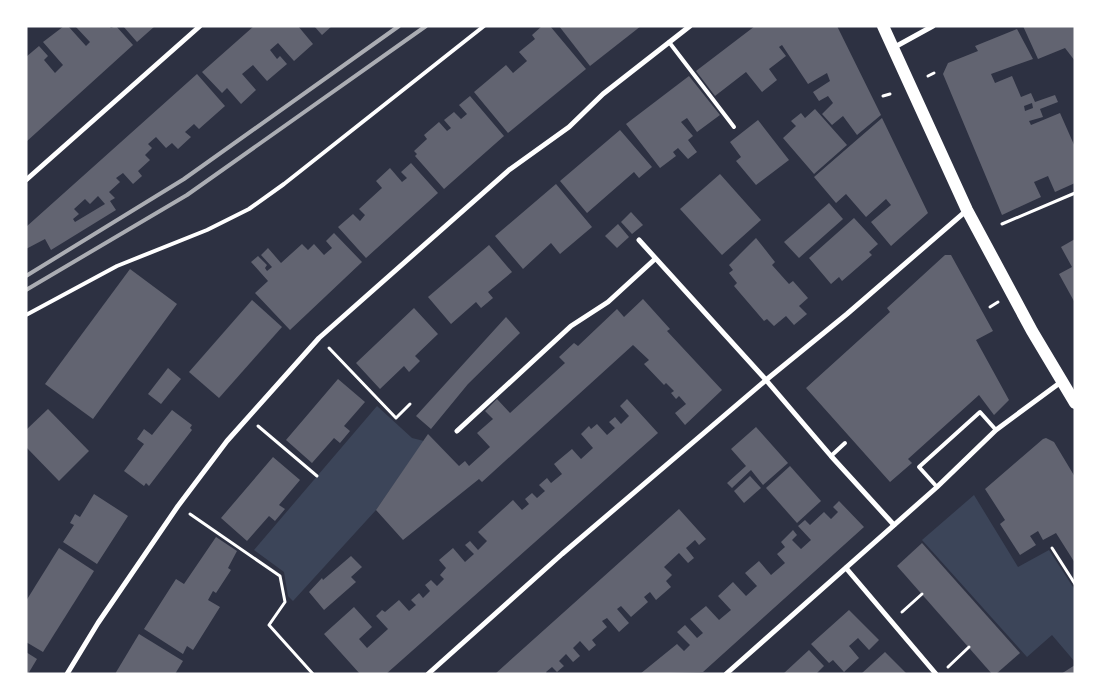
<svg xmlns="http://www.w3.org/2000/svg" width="1101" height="700" viewBox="0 0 1101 700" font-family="Karla,sans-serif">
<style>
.green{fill:#3c4559}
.building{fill:#626471;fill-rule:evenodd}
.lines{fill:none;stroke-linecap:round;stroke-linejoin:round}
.path{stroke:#fff;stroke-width:3}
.service{stroke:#fff;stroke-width:4}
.minor{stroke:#fff;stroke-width:5}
.primary{stroke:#fff;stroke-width:12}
.rail{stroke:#abadb3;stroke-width:4}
</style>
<rect width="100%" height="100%" fill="#2d3142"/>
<g class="green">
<polygon points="377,406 412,438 424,441 376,510 293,601 288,596 284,572 254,550"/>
<polygon points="974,495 1018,567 1049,550 1075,590 1075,662 1052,635 1027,657 922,540"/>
</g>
<g class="building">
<polygon points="64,26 68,26 86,46 90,42 75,26 109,26 111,28 116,26 133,45 26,142 26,57 39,46 48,56 44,60 55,73 63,65 43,42"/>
<polygon points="123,26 155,26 137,42"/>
<polygon points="254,26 298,26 313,44 294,61 278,43 270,50 277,59 280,56 287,64 267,81 253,65 242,74 256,90 241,104 227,88 222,93 202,72"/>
<polygon points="314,26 332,26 322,35"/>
<polygon points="542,26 550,26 586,69 508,133 474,92 506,65 513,73 527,61 519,52 535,39 532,35"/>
<polygon points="559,26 641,26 590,66"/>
<polygon points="755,26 837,26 881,115 857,135 843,116 832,125 822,114 833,103 828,96 819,101 813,92 830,81 827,73 808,84 782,45 779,47 786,56 769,69 777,80 762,92 746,72 715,96 696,71"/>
<polygon points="1023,26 1075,26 1075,61 1065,48 1038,59"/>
<path d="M1017,29L1033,59L991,74L995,83L1012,76L1021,97L1031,93L1035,102L1055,95L1058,102L1040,109L1043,117L1029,121L1031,125L1060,113L1075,147V183L1055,192L1048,176L1034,182L1041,197L1002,215L943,74L948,63L978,51L975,46ZM1032,103L1033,108L1025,111L1024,106Z"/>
<path d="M197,74L225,106L199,129L194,124L185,132L191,137L178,149L172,143L166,148L156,137L148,144L152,148L145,155L150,160L138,171L142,176L133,184L123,173L116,178L120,182L109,192L115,198L110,201L116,210L51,250L45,239L26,249V227ZM98,196L105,204L75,222L73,219L79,214L74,209L85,199L90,204Z"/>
<polygon points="689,76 720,115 697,132 687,118 681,122 693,136 688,140 697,152 688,159 678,148 673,152 676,156 660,168 626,124"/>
<polygon points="470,96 504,136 444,189 415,156 417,154 414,151 427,139 424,135 439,122 447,131 451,128 444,120 454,112 461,119 467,114 459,105"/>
<polygon points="815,109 847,145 814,174 783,138 796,126 791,121 801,113 805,118"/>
<polygon points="882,118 928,213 891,246 871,222 891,205 886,199 866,217 846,194 836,203 814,177"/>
<polygon points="758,120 789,160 756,185 736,161 741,157 730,142"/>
<polygon points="620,130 652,167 639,178 634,172 587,213 560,181"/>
<polygon points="411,163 438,193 366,258 338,227 353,214 360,221 365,215 359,209 382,188 376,181 390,168 402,182 407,178 401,172"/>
<polygon points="720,174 761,220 722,255 680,209"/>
<polygon points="556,184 592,227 560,254 551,243 523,269 495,236"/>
<polygon points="829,203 843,219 799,258 784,242"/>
<polygon points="631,212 643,225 632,234 621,222"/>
<polygon points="854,218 878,244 869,252 872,255 842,281 839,277 831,284 809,258"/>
<polygon points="618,224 629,237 617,248 605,236"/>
<polygon points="334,233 362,262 290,330 255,293 268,281 251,262 258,256 267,265 265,268 267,271 272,267 261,255 268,248 281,263 302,244 308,250 314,244 324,255 332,248 326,241"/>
<polygon points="756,238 775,262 772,265 789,284 793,281 808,298 799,306 807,314 794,325 786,316 774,326 767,319 764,321 734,286 737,283 729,273 733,270 729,265"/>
<polygon points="1075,239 1075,303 1059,274 1072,267 1061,247"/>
<polygon points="489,245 512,272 488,292 493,298 481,308 476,302 451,324 428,297"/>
<polygon points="945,255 951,255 993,331 976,340 1009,400 994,415 979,395 908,459 912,463 890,482 806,388 890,312 887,308"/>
<polygon points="130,269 177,304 93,419 45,384"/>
<polygon points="643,299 670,329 667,331 722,390 685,425 675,413 686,404 679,396 676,399 671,393 674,391 666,383 664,385 644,364 649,360 633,345 482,482 479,479 403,540 376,510 428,434 459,466 465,461 469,466 490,447 477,433 493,419 485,411 497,399 510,413 565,363 559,357 574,343 578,346 617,309 624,317"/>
<polygon points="252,300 282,327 219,398 189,372"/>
<polygon points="414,308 438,334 415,356 420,361 409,372 404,366 380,389 356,363"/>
<polygon points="506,317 520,333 468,384 431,429 416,416"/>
<polygon points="168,368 181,379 161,404 148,394"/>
<polygon points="338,379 365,402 344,426 350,431 340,443 334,438 312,463 286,440"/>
<polygon points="627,399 658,433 386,674 360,674 324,634 354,607 372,627 359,639 367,648 388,629 376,616 382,610 385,612 399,600 409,611 416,605 411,600 419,593 423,598 430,591 425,585 431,580 437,586 444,579 440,575 446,568 439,560 453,548 465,562 474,554 465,545 470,541 478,550 487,541 478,532 513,500 522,510 529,504 525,499 532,493 537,498 545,491 539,485 547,478 551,483 562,474 554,464 572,449 581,459 593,448 581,434 589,426 591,429 597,424 607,435 615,428 609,422 615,417 621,424 629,416 620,406"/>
<polygon points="48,409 89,451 59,481 26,447 26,430"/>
<polygon points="172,410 192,425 190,428 192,430 149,486 146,483 144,486 124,471 144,444 137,439 144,429 152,435"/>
<polygon points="756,427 788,463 763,485 751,470 732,488 727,483 746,466 731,449"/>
<polygon points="1046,438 1054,442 1075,477 1075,563 1056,533 1043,540 1038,531 1030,536 1036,545 1020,555 1000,524 1005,520 985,489 1043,439"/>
<polygon points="273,457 300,480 279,505 285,509 275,521 269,516 247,541 221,518"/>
<polygon points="790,466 821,501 797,523 766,488"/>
<polygon points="750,476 761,488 744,503 734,491"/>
<polygon points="94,494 128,516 97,564 63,542 74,525 70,523 75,514 80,517"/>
<polygon points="839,501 864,527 703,672 640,674 677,644 684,651 690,645 677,632 685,625 697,638 703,633 690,619 706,606 719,620 731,610 718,596 733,582 746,596 757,586 745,573 759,561 771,575 785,563 777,554 785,547 781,542 793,530 797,535 792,540 801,549 811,540 798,526 805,520 810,525 824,512 831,519 838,512 833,507"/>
<polygon points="679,509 706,539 699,545 695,540 686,548 694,558 688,563 679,553 664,567 672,575 666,581 671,587 656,600 650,592 644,597 648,602 631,617 621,606 617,609 629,623 619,632 607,618 602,621 607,627 592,640 596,645 589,651 580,641 573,648 580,656 573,662 566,654 559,661 564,666 557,672 552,667 546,672 547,674 495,674"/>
<polygon points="216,537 237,551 228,568 231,570 216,593 213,591 208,600 220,607 193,650 187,646 183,654 144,629 176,579 184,584"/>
<polygon points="922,543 1020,653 996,674 992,674 897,566"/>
<polygon points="59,548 94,571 43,652 26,642 26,601"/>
<polygon points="351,556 362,567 351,577 356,582 324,610 309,592 322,578 323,580"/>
<polygon points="849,610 879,640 869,650 858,638 849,646 859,658 844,672 833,660 829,663 811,644"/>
<polygon points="139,634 183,661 175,674 115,674"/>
<polygon points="809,650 824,666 816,674 783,674"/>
<polygon points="26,652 37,659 28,674 26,674"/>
<polygon points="885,652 907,674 861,674"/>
<polygon points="1075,665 1075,674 1061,674"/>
</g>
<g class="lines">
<g class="path">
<polyline points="928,76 934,73"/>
<polyline points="883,96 890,94"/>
<polyline points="1002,224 1075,193"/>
<polyline points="990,307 998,302"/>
<polyline points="329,348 396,418 410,404"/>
<polyline points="258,426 317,476"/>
<polyline points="190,514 280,576 285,602 269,625 313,674"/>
<polyline points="1052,548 1075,584"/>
<polyline points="902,612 922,594"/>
<polyline points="948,667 969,647"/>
</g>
<g class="service">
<polyline points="669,42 734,127"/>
<polyline points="26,315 117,266 207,230 249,209 284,184 484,26"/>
<polyline points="831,456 845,443"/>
<polyline points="937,487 919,467 980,412 996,430"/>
</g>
<g class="minor">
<polyline points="893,48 933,26"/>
<polyline points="26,180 200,26"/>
<polyline points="639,240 766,380 831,456 894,525"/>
<polyline points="457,431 571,326 608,302 655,259"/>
<polyline points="846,568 936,674"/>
<polyline points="67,674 98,623 178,506 227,441 319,338 509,170 569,127 603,94 690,26"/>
<polyline points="428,674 562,554 766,380 847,314 966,211"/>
<polyline points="726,674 937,487 996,430 1061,382"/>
</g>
<polyline class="primary" points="883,26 967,210 1032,331 1075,403"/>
<g class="rail">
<polyline points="26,276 184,179 399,26"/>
<polyline points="26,290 187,195 426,26"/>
</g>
</g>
<rect width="1101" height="700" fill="none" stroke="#ffffff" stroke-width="55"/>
</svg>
